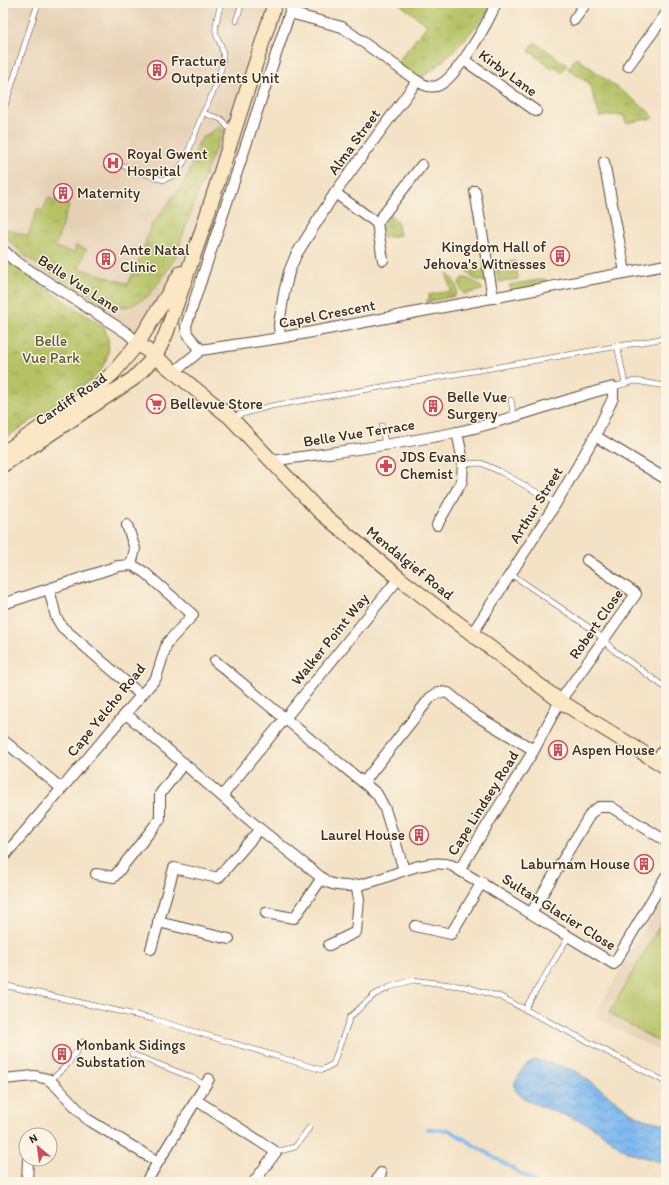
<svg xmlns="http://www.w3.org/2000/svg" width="669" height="1185" viewBox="0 0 669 1185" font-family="Itim,sans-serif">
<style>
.built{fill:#e5d0b4}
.grass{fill:url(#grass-tufts);stroke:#787641}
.pitch{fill:#b4c264;stroke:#787641}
.water{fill:url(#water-waves);stroke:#5d7287}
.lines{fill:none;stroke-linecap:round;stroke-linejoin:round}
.stream{stroke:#7fb9f0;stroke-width:3.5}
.lane-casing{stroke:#574637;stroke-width:6}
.street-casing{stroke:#574637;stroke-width:12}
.secondary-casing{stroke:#574637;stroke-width:16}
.lane{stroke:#fff;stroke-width:5}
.street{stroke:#fff;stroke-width:10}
.secondary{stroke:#fbe7c3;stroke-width:14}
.labels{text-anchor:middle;stroke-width:3;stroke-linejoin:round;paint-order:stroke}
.poi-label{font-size:15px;fill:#3b2a1e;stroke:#fcf5e5;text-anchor:start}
.street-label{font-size:15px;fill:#3b2a1e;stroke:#fcf5e5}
.park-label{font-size:15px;fill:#5f5833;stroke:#fcf5e5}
</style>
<defs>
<pattern id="grass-tufts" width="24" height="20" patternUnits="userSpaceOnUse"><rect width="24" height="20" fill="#b4c264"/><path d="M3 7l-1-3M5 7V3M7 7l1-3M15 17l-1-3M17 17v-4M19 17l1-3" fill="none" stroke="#949e52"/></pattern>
<pattern id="water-waves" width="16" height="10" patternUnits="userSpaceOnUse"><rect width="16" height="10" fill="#7fb9f0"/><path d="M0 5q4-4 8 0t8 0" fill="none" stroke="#6997c2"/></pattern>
</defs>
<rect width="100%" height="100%" fill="#fcf5e5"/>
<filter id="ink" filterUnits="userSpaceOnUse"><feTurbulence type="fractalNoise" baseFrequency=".025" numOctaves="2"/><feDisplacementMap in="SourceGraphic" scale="8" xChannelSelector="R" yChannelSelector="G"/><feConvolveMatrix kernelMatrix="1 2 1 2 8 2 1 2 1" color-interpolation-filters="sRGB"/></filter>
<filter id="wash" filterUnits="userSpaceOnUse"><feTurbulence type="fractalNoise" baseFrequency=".012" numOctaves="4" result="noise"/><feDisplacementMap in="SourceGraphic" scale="16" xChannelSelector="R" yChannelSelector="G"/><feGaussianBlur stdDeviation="0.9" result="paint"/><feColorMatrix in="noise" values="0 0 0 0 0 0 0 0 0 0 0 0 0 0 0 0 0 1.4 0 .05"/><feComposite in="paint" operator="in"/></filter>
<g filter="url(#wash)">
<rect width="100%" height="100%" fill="#f3e2c5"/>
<g class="built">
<polygon points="3,3 275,3 181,273 138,343 3,250"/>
<polygon points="666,892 666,1055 594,1016"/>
</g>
<g class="grass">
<path d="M401,3H495C471,33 450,59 417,81L395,65L427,25L400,4Z"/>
<polygon points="535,42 567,65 561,73 556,66 553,69 529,51"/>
<polygon points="576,57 647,110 654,118 626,123 623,115 612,115 600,117 589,83 568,69"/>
<polygon points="219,127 223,130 194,202 175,258 160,281 148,296 135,304 126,307 102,304 26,257 3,234 3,228 28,236 37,209 43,211 48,198 69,205 55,247 74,253 76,246 86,249 79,268 128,284 141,256 151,226 188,177 198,144 203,137"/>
<polygon points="390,215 397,221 400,235 383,238 382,226"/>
<path d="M3,256L38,283L104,327C113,346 108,364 94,378L3,440Z"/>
<polygon points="515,261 518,279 499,282 495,264"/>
<polygon points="478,269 488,274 490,283 474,279 466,271"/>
<path d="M447,274C455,280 460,288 455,296L426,302L430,297L428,295L451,291Z"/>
<path d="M462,278C468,277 477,283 482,288V290L464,294L461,290L459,282Z"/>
<polygon points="545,279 550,284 510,291 509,285"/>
</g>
<polygon class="pitch" points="666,915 666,1046 609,1013"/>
<path class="water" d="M534,1060L558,1065L576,1071L632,1113L647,1120L666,1124V1163C651,1160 633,1155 620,1147C609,1140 600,1130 588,1124C572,1116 520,1104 515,1088C513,1084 516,1081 518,1077C522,1070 525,1063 534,1060Z"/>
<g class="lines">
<polyline class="stream" points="427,1129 449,1130 535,1182"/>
</g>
</g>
<g filter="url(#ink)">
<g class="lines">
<g class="lane-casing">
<g id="lane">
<path d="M221,3C219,12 214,25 216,34C219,42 224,48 223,57C221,77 212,96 203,113L221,119L231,131"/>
<polyline points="236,21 242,3"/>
<polyline points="3,112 38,3"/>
<polyline points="118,164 163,180 175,175 185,160 203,113"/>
<polyline points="617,345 625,384"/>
<polyline points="613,387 635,381 666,386"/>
<polyline points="511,400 514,417"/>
<polyline points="231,417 271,406 666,338"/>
<polyline points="382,426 385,445"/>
<polyline points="463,464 481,463 501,472 556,503"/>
<polyline points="511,574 596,632 612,649 666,688"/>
<polyline points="3,985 153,1019 322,1070 333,1064 350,1017 374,995 390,987 413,980 466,987 501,997 666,1082"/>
<polyline points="525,1009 569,936"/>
<polyline points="132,1054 191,1077 205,1085"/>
<polyline points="50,1081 67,1065 83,1042"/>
<polyline points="276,1152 295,1147 309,1128"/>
</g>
</g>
<g class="street-casing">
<g id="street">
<polyline points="290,13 342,27 417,81"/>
<polyline points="574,20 586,3"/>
<polyline points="464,60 536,111"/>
<polyline points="628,66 666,14"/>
<polyline points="604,162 625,272"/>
<polyline points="475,191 493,298"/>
<polyline points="335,193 377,223 422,165"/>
<polyline points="377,223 383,260"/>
<polyline points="3,250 15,261 127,333 138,343"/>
<path d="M280,338L279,324L284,293L289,272L296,255L335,193L417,81C424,85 429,88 437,86C456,80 489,21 496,3"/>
<polyline points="201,350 187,334 186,326 293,3"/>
<polyline points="174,372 201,350 280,338 666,265"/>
<polyline points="595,436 666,479"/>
<path d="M272,461C334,452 397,445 458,432C511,420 561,400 613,387V398L595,436L556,503L472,634"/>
<polyline points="127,525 135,549 131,565"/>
<polyline points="437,525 462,481 463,461 457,432"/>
<polyline points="49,589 56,617 62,627 141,695"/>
<polyline points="3,604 118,566 132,565 144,572 193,615 167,643 156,678 5,855 3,855"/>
<polyline points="215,661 377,794 385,809 404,870"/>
<path d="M125,713L260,829L327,882C367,899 409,855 451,865L614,964L666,876"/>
<polyline points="3,740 61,788"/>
<polyline points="656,761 666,746"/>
<polyline points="364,782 430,698 439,692 448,693 475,715 534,750"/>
<polyline points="222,796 399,578"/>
<polyline points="460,869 534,750 560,701 636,594 587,560"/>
<polyline points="96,874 114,877 160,819 160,794 184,763"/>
<polyline points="266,913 294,918 322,878"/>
<polyline points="531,913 591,813 599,807 611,807 666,841"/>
<polyline points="158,922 229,939"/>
<polyline points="415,926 451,934 482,882"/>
<polyline points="329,945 356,932 359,899 356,885"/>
<polyline points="151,949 174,868 218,878 260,829"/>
<polyline points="3,1079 35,1076 48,1079 57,1087 87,1119 158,1162"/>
<polyline points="196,1100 276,1152 254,1182"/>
<polyline points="27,1182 28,1159"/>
<polyline points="146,1182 209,1079"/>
<polyline points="376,1182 381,1173"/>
</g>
</g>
<g class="secondary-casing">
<g id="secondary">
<polyline points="138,343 230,417 319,511 399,578 560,701 666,767"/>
<polyline points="3,453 91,393 114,372 138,343 181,273"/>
<polyline points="3,465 133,379 155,357 166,334 201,234 275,3"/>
</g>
</g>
<use href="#lane" class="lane"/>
<use href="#street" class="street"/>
<use href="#secondary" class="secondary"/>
</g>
</g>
<defs>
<g id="building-ring" transform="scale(1)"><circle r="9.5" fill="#fcf5e5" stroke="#d1495b" stroke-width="1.5"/><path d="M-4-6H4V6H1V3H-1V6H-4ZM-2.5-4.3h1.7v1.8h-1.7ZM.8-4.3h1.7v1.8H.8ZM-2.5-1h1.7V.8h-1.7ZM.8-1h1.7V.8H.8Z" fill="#d1495b"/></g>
<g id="hospital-ring" transform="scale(1)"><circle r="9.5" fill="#fcf5e5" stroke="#d1495b" stroke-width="1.5"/><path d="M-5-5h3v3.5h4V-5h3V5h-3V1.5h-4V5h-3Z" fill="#d1495b"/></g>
<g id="supermarket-ring" transform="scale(1)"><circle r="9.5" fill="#fcf5e5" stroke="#d1495b" stroke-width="1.5"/><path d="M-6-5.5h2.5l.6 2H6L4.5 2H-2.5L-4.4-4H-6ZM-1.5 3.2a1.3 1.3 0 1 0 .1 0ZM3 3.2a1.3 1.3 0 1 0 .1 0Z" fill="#d1495b"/></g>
<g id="pharmacy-ring" transform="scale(1)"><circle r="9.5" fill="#fcf5e5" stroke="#d1495b" stroke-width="1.5"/><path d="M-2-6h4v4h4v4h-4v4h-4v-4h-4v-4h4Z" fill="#d1495b"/></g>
</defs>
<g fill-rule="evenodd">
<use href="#building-ring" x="157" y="70"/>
<use href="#hospital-ring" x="113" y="163"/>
<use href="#building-ring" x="63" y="193"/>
<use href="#building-ring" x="560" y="256"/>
<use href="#building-ring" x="106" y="259"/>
<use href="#supermarket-ring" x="156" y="404"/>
<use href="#building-ring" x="433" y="406"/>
<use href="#pharmacy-ring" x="386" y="466"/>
<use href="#building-ring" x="558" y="750"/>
<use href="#building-ring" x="419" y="835"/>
<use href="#building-ring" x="644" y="864"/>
<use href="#building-ring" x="62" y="1054"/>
</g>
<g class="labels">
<g class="poi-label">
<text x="171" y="66">Fracture<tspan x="171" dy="17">Outpatients Unit</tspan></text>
<text x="127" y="159">Royal Gwent<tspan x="127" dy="17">Hospital</tspan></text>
<text x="77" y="198">Maternity</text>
<text x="546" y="252" text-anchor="end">Kingdom Hall of<tspan x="546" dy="17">Jehova's Witnesses</tspan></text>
<text x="120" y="255">Ante Natal<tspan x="120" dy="17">Clinic</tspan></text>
<text x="447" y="402">Belle Vue<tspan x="447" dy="17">Surgery</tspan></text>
<text x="170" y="409">Bellevue Store</text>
<text x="400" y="462">JDS Evans<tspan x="400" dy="17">Chemist</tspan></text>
<text x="572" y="755">Aspen House</text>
<text x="405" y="840" text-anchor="end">Laurel House</text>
<text x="630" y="869" text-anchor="end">Laburnam House</text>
<text x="76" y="1050">Monbank Sidings<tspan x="76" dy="17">Substation</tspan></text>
</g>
<g class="street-label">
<text transform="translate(508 73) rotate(36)" y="5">Kirby Lane</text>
<text transform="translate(354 142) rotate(-54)" y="5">Alma Street</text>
<text transform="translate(79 284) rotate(33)" y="5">Belle Vue Lane</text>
<text transform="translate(327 314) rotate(-11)" y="5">Capel Crescent</text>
<text transform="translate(71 399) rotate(-34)" y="5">Cardiff Road</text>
<text transform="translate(359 433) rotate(-9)" y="5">Belle Vue Terrace</text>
<text transform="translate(536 505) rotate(-58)" y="5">Arthur Street</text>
<text transform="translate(410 563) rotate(39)" y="5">Mendalgief Road</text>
<text transform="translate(596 624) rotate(-55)" y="5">Robert Close</text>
<text transform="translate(330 639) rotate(-51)" y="5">Walker Point Way</text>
<text transform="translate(106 710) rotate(-51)" y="5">Cape Yelcho Road</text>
<text transform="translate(483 803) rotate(-58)" y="5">Cape Lindsey Road</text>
<text transform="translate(559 912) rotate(32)" y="5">Sultan Glacier Close</text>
</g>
<g class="park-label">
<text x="51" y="346">Belle<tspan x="51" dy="17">Vue Park</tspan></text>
</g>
</g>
<rect width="669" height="1185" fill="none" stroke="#fcf5e5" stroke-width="16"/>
<g transform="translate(38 1147) rotate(331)"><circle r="19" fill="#fcf5e5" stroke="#afa495"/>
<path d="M0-3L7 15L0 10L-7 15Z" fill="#d1495b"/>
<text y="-6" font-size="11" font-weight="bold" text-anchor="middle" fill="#3b2a1e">N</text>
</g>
</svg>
